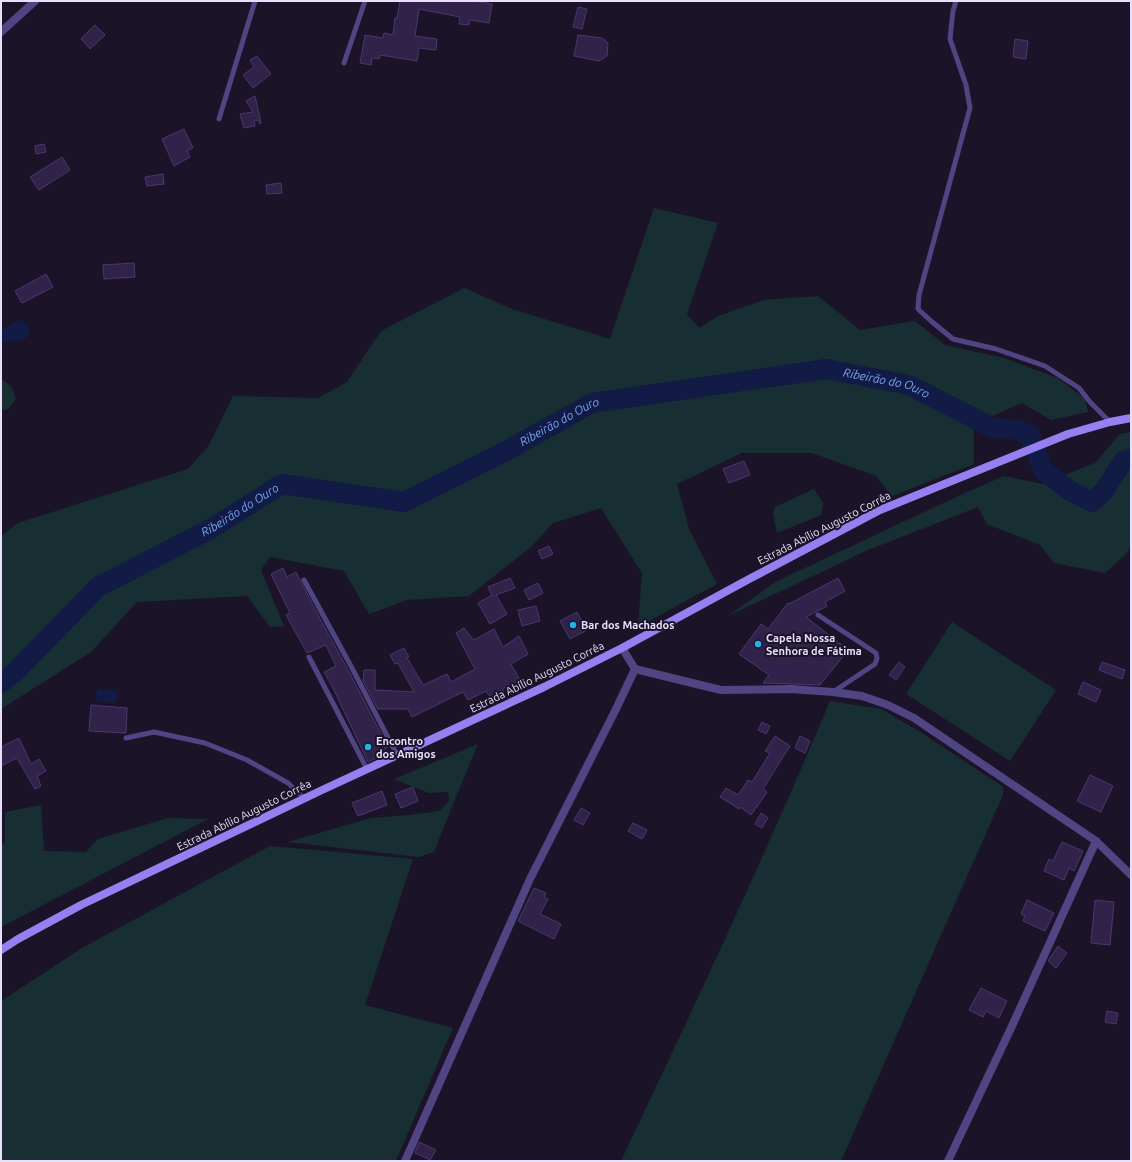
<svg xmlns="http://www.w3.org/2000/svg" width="1132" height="1162" viewBox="0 0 1132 1162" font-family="Ubuntu,sans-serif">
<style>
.green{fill:#172f32}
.water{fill:#111b45}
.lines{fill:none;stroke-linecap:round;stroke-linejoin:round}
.river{stroke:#111b45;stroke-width:20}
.building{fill:#302248;stroke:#4b3671}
.lane{stroke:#504483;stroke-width:5}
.street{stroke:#504483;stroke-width:8}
.secondary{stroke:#9580f2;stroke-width:8}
.poi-dot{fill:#1fb3e8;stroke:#1b1429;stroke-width:1.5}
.labels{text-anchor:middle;stroke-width:4;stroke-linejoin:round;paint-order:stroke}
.street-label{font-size:11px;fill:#e7dffc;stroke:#1b1429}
.poi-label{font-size:11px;font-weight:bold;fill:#e7dffc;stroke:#1b1429;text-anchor:start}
.water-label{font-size:12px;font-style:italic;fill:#78a5f1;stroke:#1b1429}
</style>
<rect width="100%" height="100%" fill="#1b1429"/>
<g class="green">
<polygon points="654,208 718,223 687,314 699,328 718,316 764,300 818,296 860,330 915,321 945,345 1004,358 1058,378 1085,399 1088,412 1051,420 1022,403 974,424 974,464 892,496 876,476 812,453 742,453 677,484 689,529 717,584 638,627 642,573 601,508 553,523 531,547 469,596 407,600 369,614 344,571 270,557 261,570 284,626 270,627 247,596 137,602 91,652 1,709 1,536 18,523 188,469 208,447 233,396 318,398 347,382 381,331 464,288 512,309 610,339"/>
<polygon points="1,379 11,386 16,399 8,409 1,410"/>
<polygon points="1131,432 1131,545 1126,554 1105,573 1054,563 1040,545 987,524 978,507 868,550 728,616 775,582 967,492 1004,476 1043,484 1095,463 1120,434"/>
<polygon points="814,489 823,503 821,515 777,533 773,513 775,507"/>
<polygon points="952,622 1056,690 1010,761 906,694"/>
<path d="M830,701L881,709L922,733L1003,787V795L841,1161H621C693,1009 765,856 830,701Z"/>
<polygon points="478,744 451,809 434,852 419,857 288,842 371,818 409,815 439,811 449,801 448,792 429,793 394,779"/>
<polygon points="41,805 44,851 86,852 98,839 168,818 208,819 1,927 1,845 5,843 5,812"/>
<polygon points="270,846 413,859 365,1005 453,1028 396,1161 1,1161 1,1001 82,948"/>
</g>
<g class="water">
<polygon points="20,320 25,321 29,327 30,334 26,338 2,343 1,330"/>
<polygon points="97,689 117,691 116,703 96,701"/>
</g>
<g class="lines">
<path class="river" id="s1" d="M1,683L15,672L98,587L212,528L282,484L404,502L508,450L592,403L826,369L909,385L993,428L1013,429L1029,434L1044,471L1069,490L1092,502L1104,491L1123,461L1131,459"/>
</g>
<g class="building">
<polygon points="400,1 474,1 492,4 489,23 470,20 469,25 459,24 460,17 419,9 415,36 437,39 436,50 419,48 417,61 380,55 379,59 372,58 371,65 360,63 365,35 383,38 384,33 393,35 395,18 397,18"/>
<polygon points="578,7 587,9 582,29 573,27"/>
<polygon points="95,25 105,35 90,49 81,39"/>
<polygon points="578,35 602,38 608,43 607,56 599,61 574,56"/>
<polygon points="1015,39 1028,41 1026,59 1013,57"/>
<polygon points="257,56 271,74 253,88 243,75 254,67 250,60"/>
<polygon points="255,96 261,123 260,124 258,120 254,121 255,126 244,128 240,114 253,112 246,101"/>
<polygon points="184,129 193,148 187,151 190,157 174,166 162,139"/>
<polygon points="44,144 46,152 36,154 35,146"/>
<polygon points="62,157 70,170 39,190 30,177"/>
<polygon points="163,174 164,184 147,186 145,177"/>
<polygon points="281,183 282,193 267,194 266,185"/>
<polygon points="134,263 135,277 104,279 103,265"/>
<polygon points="46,274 53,287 22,303 15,291"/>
<polygon points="744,461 750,475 729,483 723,469"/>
<polygon points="549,546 553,554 542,559 538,551"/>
<polygon points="283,568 287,577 296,572 317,613 348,670 388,747 379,752 380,756 368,762 332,686 324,672 336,666 326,645 307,653 286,615 290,613 271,574"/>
<polygon points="510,578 515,588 496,595 507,614 490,624 478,603 492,595 488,587"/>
<polygon points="838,578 845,591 825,602 827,606 806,617 848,650 820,685 763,683 769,675 739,654 761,624 768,629 788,603 789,604"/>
<polygon points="538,583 543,593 529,600 524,590"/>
<polygon points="536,606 540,621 522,626 518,610"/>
<polygon points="577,612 587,630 570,639 560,621"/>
<polygon points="464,628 474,640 494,629 503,647 519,636 528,654 511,664 520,680 502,689 504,691 491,699 486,691 468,700 463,692 412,717 408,709 378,709 363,681 364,670 375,670 375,690 414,692 398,663 395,664 390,655 404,648 409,657 407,658 423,685 447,674 451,682 475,669 456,633"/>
<polygon points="899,662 905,667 896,680 889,675"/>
<polygon points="1102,662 1125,670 1122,679 1099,670"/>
<polygon points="1083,682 1101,690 1096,702 1078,694"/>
<polygon points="91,705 127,708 126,733 89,731"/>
<polygon points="762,722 770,726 766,734 758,730"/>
<polygon points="775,736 790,746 763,789 767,792 751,815 740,807 739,809 720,797 726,788 738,795 748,780 752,782 770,753 765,751"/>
<polygon points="800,736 810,741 805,753 795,748"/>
<polygon points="19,738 31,764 39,759 46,771 37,776 41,786 35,789 17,758 1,766 1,747"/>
<polygon points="1090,775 1113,786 1101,812 1077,801"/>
<polygon points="413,787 418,801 401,808 395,794"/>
<polygon points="382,791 387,805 358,816 352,803"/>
<polygon points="581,808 590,813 583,825 574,820"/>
<polygon points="761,813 768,818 762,828 755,824"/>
<polygon points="633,823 647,830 642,839 628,831"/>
<polygon points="1062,842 1083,851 1074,871 1069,868 1064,880 1044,871 1049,859 1053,861"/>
<polygon points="534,888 546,893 544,897 548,899 540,914 561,924 554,939 518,921"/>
<polygon points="1027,900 1054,913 1045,931 1023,921 1025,916 1021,914"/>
<polygon points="1095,900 1114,902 1110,945 1091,943"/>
<polygon points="1058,946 1067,953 1056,968 1048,961"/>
<polygon points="981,988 1007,1001 999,1018 986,1011 983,1017 969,1010"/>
<polygon points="1107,1011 1118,1013 1116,1024 1105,1022"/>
<polygon points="419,1142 436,1150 430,1160 415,1153"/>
</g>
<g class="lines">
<g class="lane">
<polyline points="956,1 953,11 950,39 966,85 970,108 919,295 918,309 931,321 953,339 996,349 1045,366 1079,388 1090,402 1110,422"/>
<polyline points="344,63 365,1"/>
<polyline points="219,119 255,1"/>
<polyline points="304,580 352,668 397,755"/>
<polyline points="818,615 876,653 877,658 875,664 833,692"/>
<polyline points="309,657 367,769"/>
<polyline points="126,738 154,732 205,743 247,760 288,783 304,798"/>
</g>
<g class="street">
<polyline points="1,32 35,1"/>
<polyline points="622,648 635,669 721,690 791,689 833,692 862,696 888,705 914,718 1096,841 1131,875"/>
<polyline points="405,1161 530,879 616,709 635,669"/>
<polyline points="948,1161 1012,1026 1096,841"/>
</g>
<polyline class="secondary" points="1,950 18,939 81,905 320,791 544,687 622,648 751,578 880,510 1068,434 1110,422 1131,418"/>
</g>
<g class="poi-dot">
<circle cx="573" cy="625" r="4"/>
<circle cx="758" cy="644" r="4"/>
<circle cx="368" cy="747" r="4"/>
</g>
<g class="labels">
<g class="street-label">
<text transform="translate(824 528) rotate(-27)" y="4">Estrada Abílio Augusto Corrêa</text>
<text transform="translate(537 677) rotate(-26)" y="4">Estrada Abílio Augusto Corrêa</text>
<text transform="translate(244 815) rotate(-26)" y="4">Estrada Abílio Augusto Corrêa</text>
</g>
<g class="poi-label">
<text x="581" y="629">Bar dos Machados</text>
<text x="766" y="642">Capela Nossa<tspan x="766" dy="13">Senhora de Fátima</tspan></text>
<text x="376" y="745">Encontro<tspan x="376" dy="13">dos Amigos</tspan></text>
</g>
<g class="water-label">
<text dy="4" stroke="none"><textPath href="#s1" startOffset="982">Ribeirão do Ouro</textPath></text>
<text dy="4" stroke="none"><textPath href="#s1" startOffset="646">Ribeirão do Ouro</textPath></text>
<text dy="4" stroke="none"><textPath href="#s1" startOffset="298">Ribeirão do Ouro</textPath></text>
</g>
</g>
<rect width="1132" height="1162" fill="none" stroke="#e7dffc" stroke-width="4"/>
</svg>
